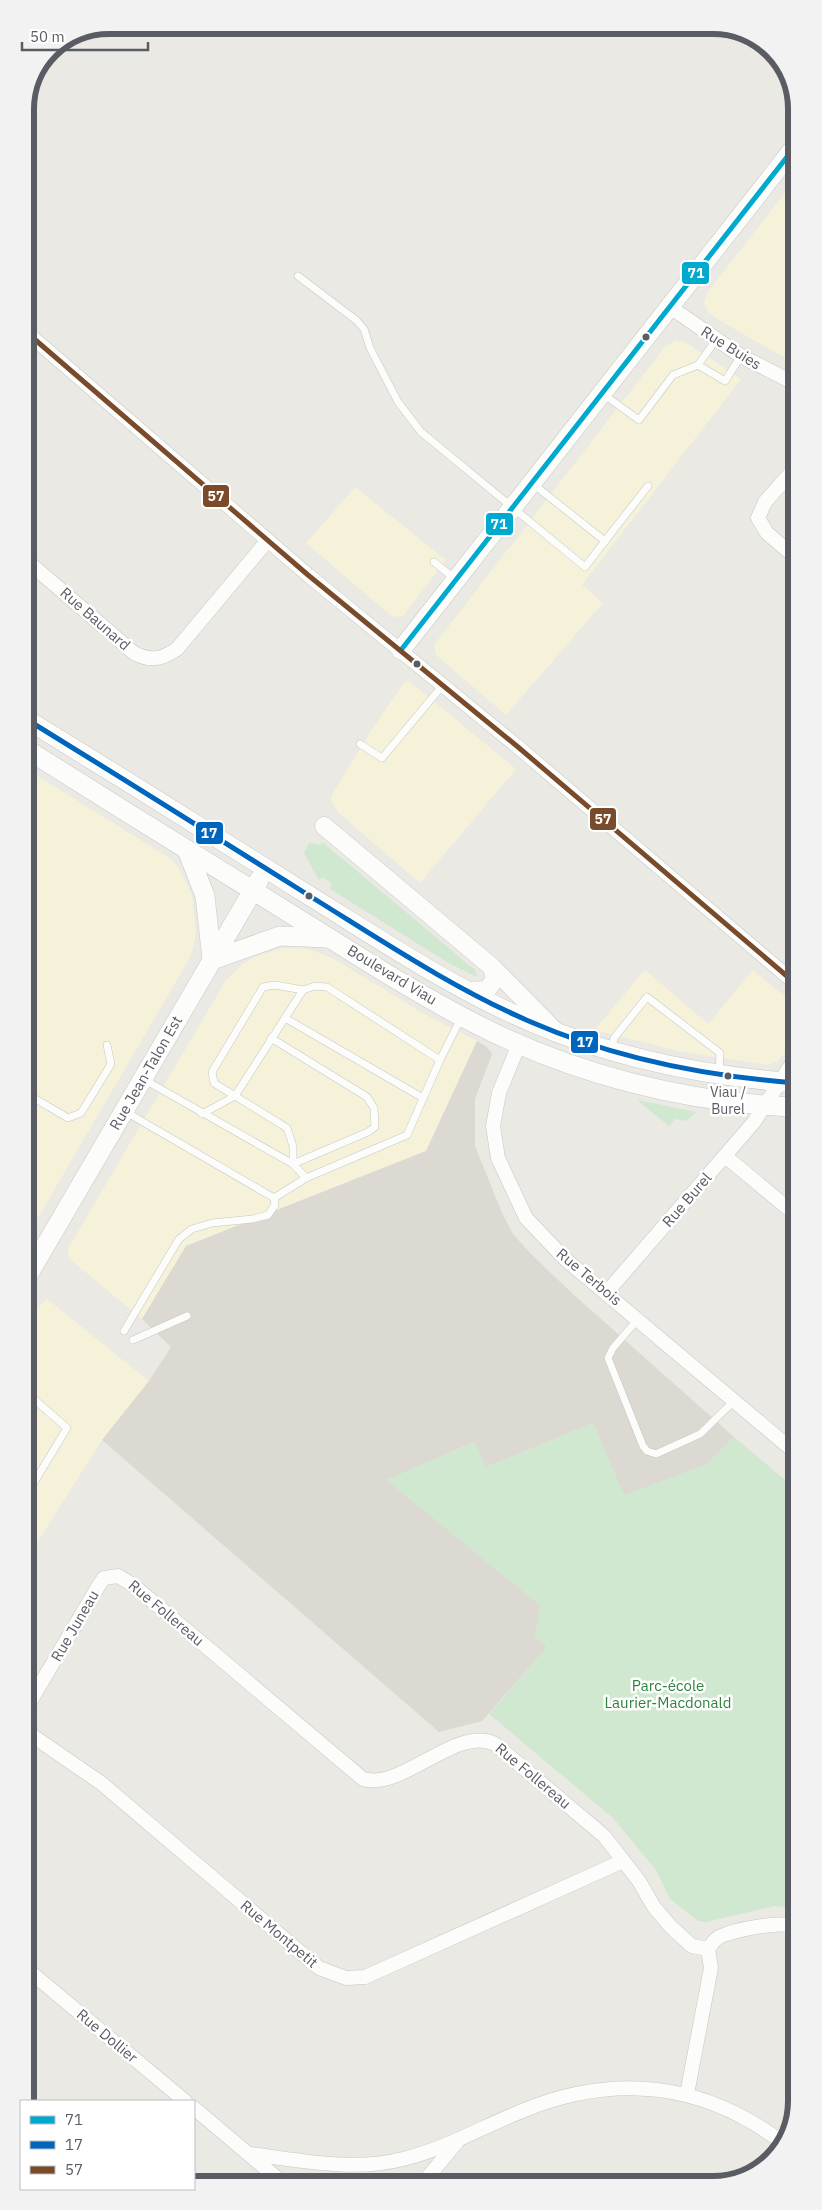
<svg xmlns="http://www.w3.org/2000/svg" width="822" height="2210" viewBox="0 0 822 2210" font-family="'IBM Plex Sans',sans-serif">
<style>
.commercial{fill:#f6f2da}
.education{fill:#dbd9d1}
.green{fill:#d0e7d0}
.lines{fill:none;stroke-linecap:round;stroke-linejoin:round}
.service-casing{stroke:#c6c7c5;stroke-width:8}
.minor-casing{stroke:#c6c7c5;stroke-width:15}
.tertiary-casing{stroke:#c6c7c5;stroke-width:19}
.secondary-casing{stroke:#c7c8c7;stroke-width:20}
.service{stroke:#fcfcfb;stroke-width:7}
.minor{stroke:#fcfcfb;stroke-width:14}
.tertiary{stroke:#fcfcfb;stroke-width:18}
.secondary{stroke:#fcfcfb;stroke-width:19}
.bus-1-casing{stroke:#fff;stroke-width:9}
.bus-2-casing{stroke:#fff;stroke-width:9}
.bus-3-casing{stroke:#fff;stroke-width:9}
.bus-1{stroke:#00a9ce;stroke-width:5}
.bus-2{stroke:#0065bd;stroke-width:5}
.bus-3{stroke:#7a4b2a;stroke-width:5}
.bus-dot{fill:#595c62;stroke:#fff;stroke-width:2}
.labels{text-anchor:middle;stroke-width:5;stroke-linejoin:round;paint-order:stroke}
.bus-label{font-size:14px;fill:#595c62;stroke:#fff}
.street-label{font-size:15px;fill:#595c62;stroke:#fff}
.park-label{font-size:15px;fill:#30823f;stroke:#fff}
.rim{fill:none;stroke:#595c62;stroke-width:6}
.line-badge{stroke:#fff;stroke-width:2}
.badge-label{font-size:14px;text-anchor:middle;font-weight:bold;fill:#fff}
</style>
<rect width="100%" height="100%" fill="#eae9e3"/>
<g class="commercial">
<polygon points="794,181 794,363 724,323 708,312 704,303 707,293"/>
<polygon points="675,340 685,342 741,379 582,585 603,603 506,715 436,655 434,645 664,348"/>
<polygon points="355,487 446,560 403,616 396,617 389,614 306,543"/>
<polygon points="409,681 516,769 420,883 339,813 331,801 333,793 371,731 403,684"/>
<polygon points="26,769 171,859 179,868 192,895 196,932 193,949 188,961 39,1216 31,1220 27,1220"/>
<polygon points="283,948 309,949 334,959 428,1016 477,1041 426,1151 186,1246 142,1319 71,1260 68,1256 69,1247 226,980 243,964 254,957"/>
<polygon points="645,970 708,1024 753,970 795,1005 795,1041 777,1062 767,1065 678,1051 599,1031 596,1028"/>
<polygon points="47,1299 149,1381 102,1440 27,1559 27,1326 37,1309"/>
</g>
<polygon class="education" points="477,1041 487,1047 492,1054 475,1099 475,1146 502,1213 513,1234 530,1253 574,1295 734,1437 707,1464 624,1496 593,1423 486,1467 474,1442 387,1480 541,1606 535,1636 547,1647 482,1721 439,1732 102,1440 149,1381 171,1347 142,1319 186,1246 426,1151"/>
<g class="green">
<polygon points="322,842 475,970 477,977 447,962 335,892 330,889 332,884 322,877 319,880 304,853 309,843 321,845"/>
<polygon points="637,1100 696,1112 686,1121 675,1119 669,1126"/>
<polygon points="593,1423 624,1495 707,1464 734,1437 796,1489 797,1908 775,1906 706,1922 698,1921 670,1899 656,1870 613,1818 489,1714 547,1647 535,1636 541,1606 386,1480 475,1442 486,1467"/>
<polygon points="406,2174 409,2177 405,2183 316,2184 310,2179 362,2180"/>
</g>
<g class="lines">
<g class="service-casing">
<g id="service">
<polyline points="298,276 356,320 364,329 370,348 398,402 421,432 585,567 605,541"/>
<polyline points="698,365 716,340"/>
<polyline points="603,394 639,420 673,375 698,365 725,381 741,356"/>
<polyline points="533,484 605,541 648,486"/>
<polyline points="434,562 455,579"/>
<polyline points="360,744 382,758 443,685"/>
<polyline points="285,1018 423,1098"/>
<polyline points="271,1038 367,1097 374,1108 375,1127 368,1132 293,1164 293,1146 287,1128 214,1083 212,1072 263,987 275,985 303,990"/>
<polyline points="611,1050 614,1038 647,997 720,1053 719,1074"/>
<polyline points="143,1079 293,1164 306,1178 407,1135 440,1060 461,1018"/>
<polyline points="27,1094 68,1118 81,1113 111,1064 107,1045"/>
<polyline points="126,1112 274,1198 306,1178"/>
<polyline points="202,1114 235,1096 303,990 315,986 327,987 440,1060"/>
<polyline points="638,1319 613,1348 608,1358 643,1446 647,1451 656,1454 700,1434 734,1401"/>
<polyline points="124,1331 179,1239 192,1229 212,1223 253,1219 268,1215 275,1205 274,1198"/>
<polyline points="133,1340 187,1316"/>
<polyline points="27,1393 67,1428 27,1494"/>
<polyline points="27,1527 27,1528"/>
</g>
</g>
<g class="minor-casing">
<g id="minor">
<polyline points="670,307 741,356 794,383"/>
<polyline points="25,331 308,575 518,747 795,983"/>
<polyline points="795,468 765,502 758,518 767,533 795,557"/>
<path d="M26,560L134,653C151,662 162,659 177,649L268,540"/>
<polyline points="519,1044 499,1093 493,1126 498,1158 526,1218 565,1259 796,1453"/>
<polyline points="725,1156 796,1215"/>
<polyline points="27,1245 39,1256"/>
<polyline points="607,1292 754,1122 795,1059"/>
<path d="M27,1707L99,1585L104,1578L118,1576L133,1585L363,1779C402,1791 456,1725 495,1744L604,1836L639,1881L654,1907L671,1927L692,1946L708,1949"/>
<polyline points="27,1732 101,1783 319,1968 346,1978 365,1977 623,1861"/>
<path d="M708,1949C711,1945 714,1940 719,1937C734,1930 781,1920 797,1927"/>
<polyline points="28,1970 185,2101"/>
<polyline points="687,2094 711,1968 708,1949"/>
<polyline points="194,2108 284,2184"/>
<path d="M249,2154C299,2160 353,2172 403,2159C445,2149 482,2127 522,2111C614,2073 703,2082 783,2143"/>
<polyline points="423,2183 457,2142"/>
</g>
</g>
<g class="tertiary-casing">
<g id="tertiary">
<polyline points="324,826 492,967 556,1032"/>
<polyline points="467,991 487,990 495,979 492,967"/>
</g>
</g>
<g class="secondary-casing">
<g id="secondary">
<polyline points="401,650 794,148"/>
<path d="M26,719C122,778 218,838 313,898C384,942 454,989 531,1022C614,1058 705,1076 796,1083"/>
<path d="M26,749C115,805 205,861 294,916C354,953 413,992 476,1024C573,1074 686,1103 796,1107"/>
<polyline points="187,850 205,896 212,960"/>
<polyline points="212,960 280,936 328,938"/>
<polyline points="27,1277 259,880"/>
</g>
</g>
<use href="#service" class="service"/>
<use href="#minor" class="minor"/>
<use href="#tertiary" class="tertiary"/>
<use href="#secondary" class="secondary"/>
<g class="bus-1-casing">
<polyline id="bus-1" points="401,650 794,148"/>
</g>
<g class="bus-2-casing">
<path id="bus-2" d="M26,719C122,778 218,838 313,898C384,942 454,989 531,1022C614,1058 705,1076 796,1083"/>
</g>
<g class="bus-3-casing">
<polyline id="bus-3" points="25,331 308,575 518,747 795,983"/>
</g>
<use href="#bus-1" class="bus-1"/>
<use href="#bus-2" class="bus-2"/>
<use href="#bus-3" class="bus-3"/>
</g>
<g class="bus-dot">
<circle cx="646" cy="337" r="4.5"/>
<circle cx="417" cy="664" r="4.5"/>
<circle cx="309" cy="896" r="4.5"/>
<circle cx="728" cy="1076" r="4.5"/>
</g>
<g class="labels">
<g class="bus-label">
<text x="728" y="1097">Viau /<tspan x="728" dy="17">Burel</tspan></text>
</g>
<g class="street-label">
<text transform="translate(731 348) rotate(32)" y="5">Rue Buies</text>
<text transform="translate(95 619) rotate(41)" y="5">Rue Baunard</text>
<text transform="translate(392 975) rotate(31)" y="5">Boulevard Viau</text>
<text transform="translate(146 1073) rotate(-60)" y="5">Rue Jean-Talon Est</text>
<text transform="translate(687 1200) rotate(-49)" y="5">Rue Burel</text>
<text transform="translate(589 1277) rotate(40)" y="5">Rue Terbois</text>
<text transform="translate(166 1613) rotate(40)" y="5">Rue Follereau</text>
<text transform="translate(75 1626) rotate(-60)" y="5">Rue Juneau</text>
<text transform="translate(533 1776) rotate(40)" y="5">Rue Follereau</text>
<text transform="translate(279 1934) rotate(40)" y="5">Rue Montpetit</text>
<text transform="translate(107 2036) rotate(40)" y="5">Rue Dollier</text>
</g>
<g class="park-label">
<text x="668" y="1691">Parc-école<tspan x="668" dy="17">Laurier-Macdonald</tspan></text>
</g>
</g>
<path d="M0 0H822V2210H0ZM109 34H713A75 75 0 0 1 788 109V2101A75 75 0 0 1 713 2176H109A75 75 0 0 1 34 2101V109A75 75 0 0 1 109 34Z" fill="#f2f2f2" fill-rule="evenodd"/>
<path class="rim" d="M109 34H713A75 75 0 0 1 788 109V2101A75 75 0 0 1 713 2176H109A75 75 0 0 1 34 2101V109A75 75 0 0 1 109 34Z"/>
<g class="line-badge">
<rect x="681" y="261" width="29" height="24" rx="5" fill="#00a9ce"/>
<rect x="202" y="484" width="28" height="24" rx="5" fill="#7a4b2a"/>
<rect x="485" y="512" width="29" height="24" rx="5" fill="#00a9ce"/>
<rect x="589" y="807" width="28" height="24" rx="5" fill="#7a4b2a"/>
<rect x="195" y="821" width="29" height="24" rx="5" fill="#0065bd"/>
<rect x="570" y="1030" width="29" height="24" rx="5" fill="#0065bd"/>
</g>
<g class="badge-label">
<text x="696" y="278">71</text>
<text x="216" y="501">57</text>
<text x="499" y="529">71</text>
<text x="603" y="824">57</text>
<text x="209" y="838">17</text>
<text x="585" y="1047">17</text>
</g>
<rect x="20" y="2100" width="175" height="90" fill="#ffffff" stroke="#bdbec0"/>
<rect x="30" y="2116" width="25" height="8" fill="#00a9ce" stroke="#bdbec0"/>
<text x="65" y="2125" font-size="15" fill="#595c62">71</text>
<rect x="30" y="2141" width="25" height="8" fill="#0065bd" stroke="#bdbec0"/>
<text x="65" y="2150" font-size="15" fill="#595c62">17</text>
<rect x="30" y="2166" width="25" height="8" fill="#7a4b2a" stroke="#bdbec0"/>
<text x="65" y="2175" font-size="15" fill="#595c62">57</text>
<path d="M22 42v8h126v-8" fill="none" stroke="#595c62" stroke-width="2.5"/>
<text x="30" y="42" font-size="15" fill="#595c62" stroke="#ffffff" stroke-width="4" paint-order="stroke">50 m</text>
</svg>
